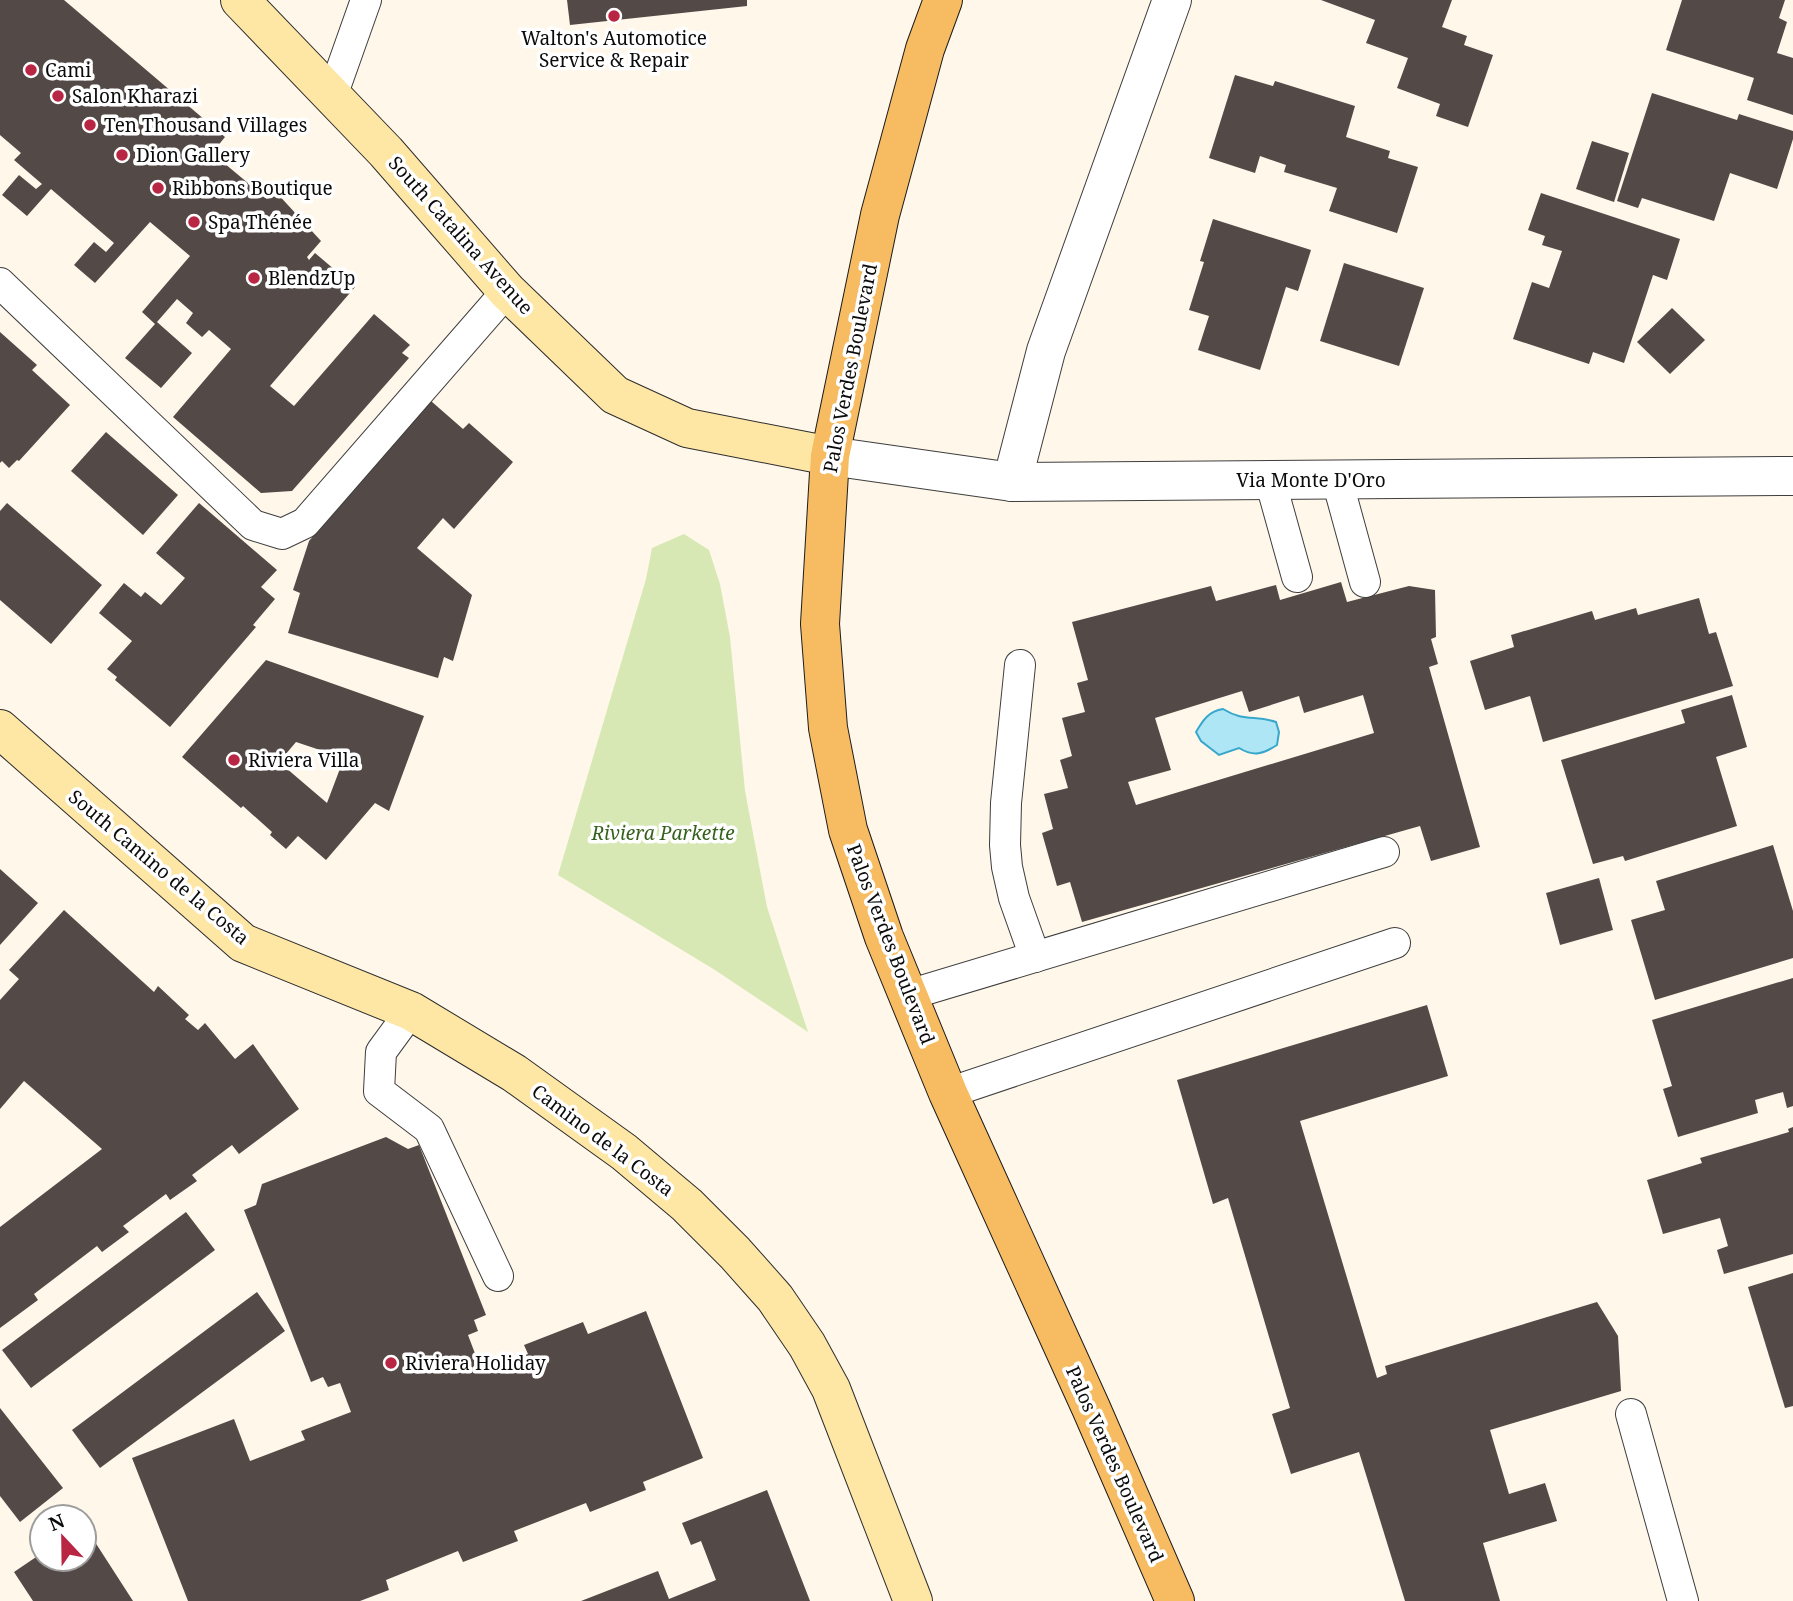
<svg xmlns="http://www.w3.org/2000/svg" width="1793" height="1601" viewBox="0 0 1793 1601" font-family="'Noto Serif',serif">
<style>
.green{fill:#d7e8b4}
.water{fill:#afe6f5;stroke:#37a7cb;stroke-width:2}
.building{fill:#534a48;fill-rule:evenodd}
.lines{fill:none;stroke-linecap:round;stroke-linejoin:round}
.lane-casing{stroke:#3e3e3e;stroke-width:32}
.street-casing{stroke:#3e3e3e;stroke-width:40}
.secondary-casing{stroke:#2d2d2d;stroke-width:40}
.primary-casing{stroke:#1c1c1c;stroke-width:40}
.lane{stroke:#fff;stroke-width:30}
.street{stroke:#fff;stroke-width:38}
.secondary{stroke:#fee6a5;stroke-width:38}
.primary{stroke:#f7bb61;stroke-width:38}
.poi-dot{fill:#b82644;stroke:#fff;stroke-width:2.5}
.labels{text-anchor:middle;stroke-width:7;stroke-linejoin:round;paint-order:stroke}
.poi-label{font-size:19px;fill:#0b0b0b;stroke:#fff;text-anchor:start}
.street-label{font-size:19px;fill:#0b0b0b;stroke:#fff}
.park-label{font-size:19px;font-style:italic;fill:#36611d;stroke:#fff}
</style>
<rect width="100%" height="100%" fill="#fff7e9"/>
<polygon class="green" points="684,534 709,550 720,584 730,637 745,791 767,907 808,1032 715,970 558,875 646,579 652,548"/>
<path class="water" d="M1223,709C1244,722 1255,715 1276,722L1279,732L1277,745C1263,754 1254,757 1239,748L1219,755L1201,741L1196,732C1203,720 1209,711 1223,709Z"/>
<g class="building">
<polygon points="0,0 64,0 225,137 212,153 267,199 275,191 321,241 307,257 309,260 315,253 355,287 270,386 294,406 374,314 410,345 402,353 409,358 292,491 261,493 173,417 231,349 209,330 202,337 186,323 193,313 177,299 157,322 192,353 161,388 125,358 155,324 142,312 190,256 150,222 95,283 74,265 94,242 106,252 114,243 51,189 27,216 2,195 19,175 36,189 42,184 14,160 21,153 0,135"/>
<polygon points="567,0 747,0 747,6 570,25"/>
<polygon points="1321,0 1452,0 1442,27 1467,36 1464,45 1493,55 1468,127 1436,116 1440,104 1397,88 1408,58 1366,43 1375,20"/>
<polygon points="1682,0 1785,0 1779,18 1787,22 1777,53 1793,58 1793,115 1747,100 1754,78 1666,50"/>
<polygon points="1235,75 1273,86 1275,81 1355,106 1346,137 1390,151 1388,158 1418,167 1397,233 1329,211 1337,188 1284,172 1286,165 1260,156 1255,173 1209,158"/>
<polygon points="1652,93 1737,120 1739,114 1793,131 1793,139 1777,189 1730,173 1714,221 1642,198 1638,208 1617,201"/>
<polygon points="1592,141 1629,153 1614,202 1576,189"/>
<polygon points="1541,193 1680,239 1667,280 1653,275 1624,363 1593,352 1589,364 1513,339 1532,282 1549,288 1562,251 1542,245 1545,236 1528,230"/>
<polygon points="1213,219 1311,250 1298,291 1286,287 1260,370 1198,350 1209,316 1189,310 1204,262 1200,261"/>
<polygon points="1344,263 1424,288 1399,366 1320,341"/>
<polygon points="1672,308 1705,340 1670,374 1637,342"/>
<polygon points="0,332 37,365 32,370 70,405 19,461 17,460 9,468 2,461 0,463"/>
<polygon points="431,401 463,429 469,423 513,462 454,529 443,518 417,548 472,595 453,661 444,657 438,678 288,633 300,593 293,590 309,541"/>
<polygon points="106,432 178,495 143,535 71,471"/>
<polygon points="7,503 102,585 51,644 0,600 0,511"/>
<polygon points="199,503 277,570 261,587 275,599 253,625 256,627 170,727 115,680 117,677 107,669 132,641 99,613 124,583 141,597 145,592 161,605 185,578 156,553"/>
<path d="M1341,582L1347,602L1409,586L1435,590L1436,637L1431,639L1438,664L1429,667L1480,847L1431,861L1420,826L1082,922L1070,882L1057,886L1042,833L1053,829L1044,794L1068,788L1060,760L1072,756L1062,718L1085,712L1077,683L1088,680L1072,622L1211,586L1216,601L1276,585L1280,600ZM1242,691L1249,712L1299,696L1304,713L1363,695L1374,733L1136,805L1128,782L1171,770L1155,718Z"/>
<polygon points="1699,598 1709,634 1716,632 1733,686 1543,742 1530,696 1485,710 1470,661 1514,647 1511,635 1592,611 1595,620 1636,608 1638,615"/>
<path d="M266,660L424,716L389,811L375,803L326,860L298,836L286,849L270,835L272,832L243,806L241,808L182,757ZM296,742L344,758L327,803L279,762Z"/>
<polygon points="1732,695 1747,747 1716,757 1737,826 1625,861 1623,856 1593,864 1561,760 1685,723 1681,710"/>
<polygon points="1773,845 1793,911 1793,958 1655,1000 1631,920 1665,910 1656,881"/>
<polygon points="0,869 38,903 0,945"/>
<polygon points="1599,878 1613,930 1560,945 1546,893"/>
<polygon points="64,910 154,992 158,986 189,1015 185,1019 198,1030 205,1023 235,1059 253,1044 299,1109 239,1154 232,1145 192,1175 197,1181 170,1200 166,1194 123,1226 129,1232 102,1252 97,1246 34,1294 38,1300 0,1328 0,1227 102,1149 24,1081 0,1109 0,1000 19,979 9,970"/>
<polygon points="1793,978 1793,1106 1787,1108 1783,1092 1755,1100 1758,1113 1678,1137 1663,1089 1672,1086 1652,1020"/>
<polygon points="1427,1005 1448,1076 1300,1121 1377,1378 1387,1374 1385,1366 1597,1302 1618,1336 1621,1391 1490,1430 1509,1494 1545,1483 1557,1521 1483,1543 1500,1601 1405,1601 1359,1452 1291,1474 1272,1414 1290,1408 1228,1198 1213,1204 1177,1080"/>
<polygon points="1793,1127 1793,1254 1724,1274 1717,1250 1728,1246 1720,1218 1663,1234 1647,1180 1702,1163 1700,1158 1789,1132 1788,1129"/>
<polygon points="386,1137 408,1149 419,1145 486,1315 474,1320 478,1331 468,1335 482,1372 528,1354 524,1345 583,1322 588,1334 646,1311 703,1458 643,1482 646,1490 590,1512 586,1503 514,1531 518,1541 463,1562 458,1551 386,1580 389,1590 360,1601 188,1601 132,1458 234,1419 250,1461 305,1440 301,1431 351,1412 340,1383 328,1387 323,1377 311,1382 244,1210 256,1205 262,1184"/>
<polygon points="186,1212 215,1250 31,1388 2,1350"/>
<polygon points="1793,1273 1793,1406 1785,1408 1748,1287"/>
<polygon points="257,1292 285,1331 100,1468 72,1430"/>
<polygon points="0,1408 63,1488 20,1522 0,1496"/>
<polygon points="767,1490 810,1601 581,1601 658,1571 669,1599 716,1580 701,1541 691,1545 682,1523"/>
<polygon points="84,1525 133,1601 33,1601 14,1572 42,1553 42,1559 84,1559"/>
</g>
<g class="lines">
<g class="lane-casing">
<g id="lane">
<polyline points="332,96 366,0"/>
<polyline points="0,283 253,525 282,534 305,523 507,291"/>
<polyline points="1270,480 1297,577"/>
<polyline points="1337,480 1365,582"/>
<polyline points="1020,665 1006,803 1005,845 1007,867 1014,898 1035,957"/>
<polyline points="908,995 1384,852"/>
<polyline points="411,1011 381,1052 379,1091 429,1129 498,1276"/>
<polyline points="948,1093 1395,943"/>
<polyline points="1631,1414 1683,1601"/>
</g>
</g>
<g class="street-casing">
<g id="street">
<polyline points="830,456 1012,482 1793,476"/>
<polyline points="1012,482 1046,351 1172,0"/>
</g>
</g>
<g class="secondary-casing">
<g id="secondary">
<polyline points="240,0 386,152 507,291 615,395 687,428 830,456"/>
<polyline points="0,729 243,943 411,1011 514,1073 624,1152 687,1205 735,1253 775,1298 807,1345 831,1389 913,1601"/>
</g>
</g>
<g class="primary-casing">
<polyline id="primary" points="943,0 925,49 880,215 830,456 820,624 828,728 848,830 884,937 948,1093 1091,1408 1175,1601"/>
</g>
<use href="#lane" class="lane"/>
<use href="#street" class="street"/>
<use href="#secondary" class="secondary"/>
<use href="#primary" class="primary"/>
</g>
<g class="poi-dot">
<circle cx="614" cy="16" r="7"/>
<circle cx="31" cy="70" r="7"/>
<circle cx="58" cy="96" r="7"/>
<circle cx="90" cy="125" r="7"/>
<circle cx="122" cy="155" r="7"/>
<circle cx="158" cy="188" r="7"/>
<circle cx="194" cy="222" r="7"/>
<circle cx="254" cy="278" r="7"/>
<circle cx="234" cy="760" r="7"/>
<circle cx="391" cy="1363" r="7"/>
</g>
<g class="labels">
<g class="poi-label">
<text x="614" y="45" text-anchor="middle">Walton's Automotice<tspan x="614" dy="22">Service &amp; Repair</tspan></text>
<text x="45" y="77">Cami</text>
<text x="72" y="103">Salon Kharazi</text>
<text x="104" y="132">Ten Thousand Villages</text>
<text x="136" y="162">Dion Gallery</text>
<text x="172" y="195">Ribbons Boutique</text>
<text x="208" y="229">Spa Thénée</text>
<text x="268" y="285">BlendzUp</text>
<text x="248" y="767">Riviera Villa</text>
<text x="405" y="1370">Riviera Holiday</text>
</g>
<g class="street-label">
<text transform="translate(461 235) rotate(48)" y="7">South Catalina Avenue</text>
<text transform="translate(850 368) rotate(-79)" y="7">Palos Verdes Boulevard</text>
<text x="1311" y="487">Via Monte D'Oro</text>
<text transform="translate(159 867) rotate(40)" y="7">South Camino de la Costa</text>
<text transform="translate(891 944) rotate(69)" y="7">Palos Verdes Boulevard</text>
<text transform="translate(603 1140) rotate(37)" y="7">Camino de la Costa</text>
<text transform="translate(1115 1464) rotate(66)" y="7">Palos Verdes Boulevard</text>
</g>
<g class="park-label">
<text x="663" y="840">Riviera Parkette</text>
</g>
</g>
<g transform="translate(63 1538) rotate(338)"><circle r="33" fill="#ffffff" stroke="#9d9d9d" stroke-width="2"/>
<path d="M0-5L12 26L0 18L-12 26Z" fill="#b82644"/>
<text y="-10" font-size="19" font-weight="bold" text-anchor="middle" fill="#0b0b0b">N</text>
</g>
</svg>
